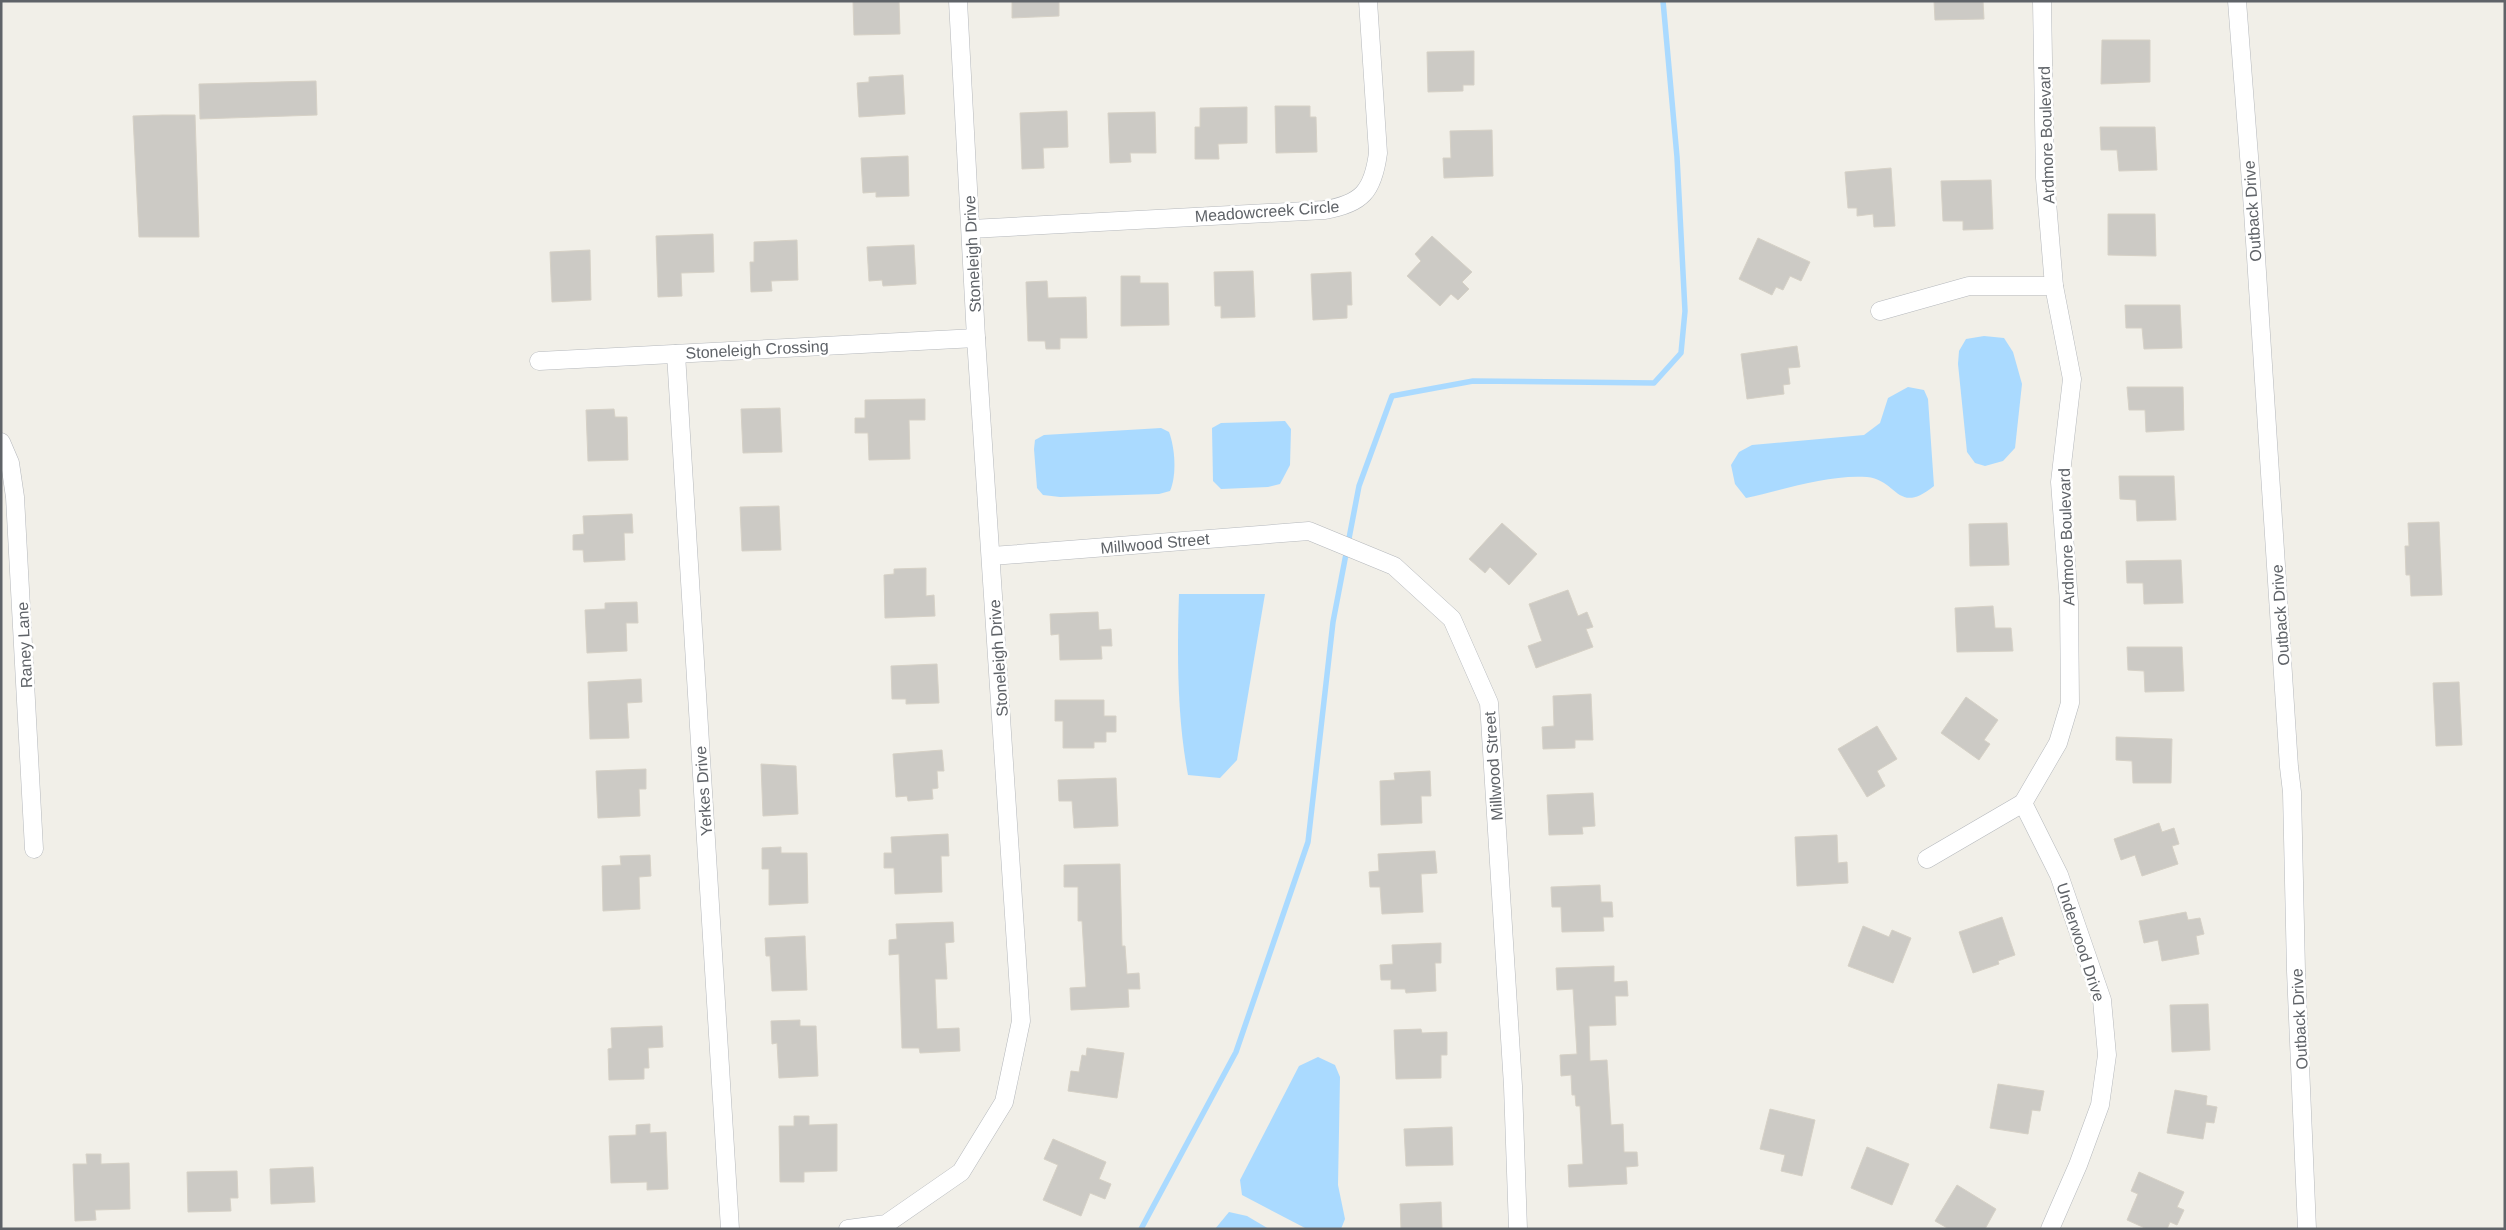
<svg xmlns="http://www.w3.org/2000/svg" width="2506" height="1230" viewBox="0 0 2506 1230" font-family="Arial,sans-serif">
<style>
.water{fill:#aadaff}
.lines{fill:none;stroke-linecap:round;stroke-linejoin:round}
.stream{stroke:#aadaff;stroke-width:5.5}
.building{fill:#cccac5;stroke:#d6d1c6}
.street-casing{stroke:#b5b8bc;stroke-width:19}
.street{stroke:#fff;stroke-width:18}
.labels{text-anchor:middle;stroke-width:5;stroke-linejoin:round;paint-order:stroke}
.street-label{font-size:16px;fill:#5f6368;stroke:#fff}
</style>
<rect width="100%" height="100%" fill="#f1efe8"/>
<g class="water">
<polygon points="1984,336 2004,338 2013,352 2022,384 2015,448 2003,461 1985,466 1975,463 1967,452 1958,364 1959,351 1966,339"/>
<path d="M1908,387L1924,390L1928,399L1934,486C1897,516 1898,480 1867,477C1830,474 1782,490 1746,498L1735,484L1731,465L1739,452L1752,445L1864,435L1880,423L1888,398Z"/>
<polygon points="1285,421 1291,429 1290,465 1280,484 1268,487 1221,489 1213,481 1212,428 1221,423"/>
<path d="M1161,428L1169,432C1175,448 1177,475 1170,491L1159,494L1060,497L1043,495L1037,488L1034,449L1035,440L1044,435Z"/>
<path d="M1179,594H1265L1237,760L1220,778L1188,775C1177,718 1177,652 1179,594Z"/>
<polygon points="1318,1057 1335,1065 1340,1077 1338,1185 1345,1219 1341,1229 1307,1229 1242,1195 1240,1180 1299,1066"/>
<polygon points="1229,1212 1247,1216 1269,1229 1215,1229"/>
</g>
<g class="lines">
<polyline class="stream" points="1141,1229 1236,1052 1308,842 1333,622 1359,486 1392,396 1473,381 1654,383 1681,353 1685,311 1677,157 1663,1"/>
</g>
<g class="building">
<polygon points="853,1 899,1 900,34 854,35"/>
<polygon points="1012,1 1059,1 1059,16 1012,18"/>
<polygon points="1934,1 1983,1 1984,19 1935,20"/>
<polygon points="2102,40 2150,40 2150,82 2101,84"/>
<polygon points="1474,51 1474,85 1463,85 1463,91 1428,92 1427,52"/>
<polygon points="903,75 905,114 859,117 857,83 869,82 869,77"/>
<polygon points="316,81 317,115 200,119 199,84"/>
<polygon points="1275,106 1310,106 1310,117 1316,117 1317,152 1276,153"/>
<polygon points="1247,107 1247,143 1218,144 1219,159 1195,159 1195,127 1200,127 1200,108"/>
<polygon points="1067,111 1068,147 1043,148 1044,168 1022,169 1020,113"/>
<polygon points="1155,112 1156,153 1130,153 1131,162 1110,163 1108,113"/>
<polygon points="163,115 195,115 199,237 139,237 133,116"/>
<polygon points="2100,127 2155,127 2157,170 2119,171 2117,150 2101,150"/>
<polygon points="1492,130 1493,176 1444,178 1443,158 1451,158 1450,131"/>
<polygon points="908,156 909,196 876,197 876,192 863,193 861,158"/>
<polygon points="1891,168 1895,226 1874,227 1873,214 1857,216 1857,208 1848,208 1845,172"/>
<polygon points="1991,180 1993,229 1963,230 1963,221 1943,221 1941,181"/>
<polygon points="2108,214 2155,214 2156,256 2108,255"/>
<polygon points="713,234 714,272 681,273 682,296 658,297 656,236"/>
<polygon points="1432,236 1472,272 1462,282 1469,289 1458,300 1451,294 1440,306 1407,276 1421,261 1415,254"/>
<polygon points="1758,238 1810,262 1801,281 1790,276 1783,290 1776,287 1772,295 1739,279"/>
<polygon points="797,240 798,280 771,281 772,291 751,292 750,262 754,262 754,242"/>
<polygon points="914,245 916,284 883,286 882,280 869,281 867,247"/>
<polygon points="590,250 591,300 552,302 550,252"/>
<polygon points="1253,271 1255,317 1221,318 1221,306 1215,306 1214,272"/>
<polygon points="1351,272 1352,305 1347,305 1347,318 1313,320 1311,274"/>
<polygon points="1121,276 1140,276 1140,283 1168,283 1169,325 1121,326"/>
<polygon points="1047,281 1048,298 1086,297 1087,338 1060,338 1060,349 1046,349 1045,341 1028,341 1026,282"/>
<polygon points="2125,305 2180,305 2182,348 2144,349 2142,328 2126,328"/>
<polygon points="1797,346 1800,367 1788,368 1790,384 1783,385 1784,394 1747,399 1741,354"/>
<polygon points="2127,387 2183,387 2184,430 2146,432 2145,410 2129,410"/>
<polygon points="925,399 925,420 909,420 910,459 869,460 868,433 855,433 855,418 865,418 865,400"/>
<polygon points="780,408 782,452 743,453 741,409"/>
<polygon points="614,409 615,417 627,417 628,460 588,461 586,410"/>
<polygon points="2119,476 2174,476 2176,520 2137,521 2136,500 2120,499"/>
<polygon points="779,506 781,550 742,551 740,507"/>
<polygon points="632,514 633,533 624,533 625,560 584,562 583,550 573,550 573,535 584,534 583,516"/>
<polygon points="2439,522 2442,595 2411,596 2410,575 2406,575 2405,546 2409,546 2408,523"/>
<polygon points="1502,523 1537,554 1509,585 1490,567 1485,573 1469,559"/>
<polygon points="2007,523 2009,565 1970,566 1969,524"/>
<polygon points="2181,560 2183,603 2144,604 2143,583 2127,583 2126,561"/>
<polygon points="926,568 926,596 934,595 935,616 885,618 884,575 894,574 894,569"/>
<polygon points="1568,590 1578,616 1587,612 1593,627 1586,629 1593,647 1536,668 1528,646 1542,641 1529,604"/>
<polygon points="637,602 638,623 626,623 627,651 587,653 585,610 605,609 605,603"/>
<polygon points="1993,606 1995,628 2011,628 2013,651 1957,652 1955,608"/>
<polygon points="1098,612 1099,630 1111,629 1112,646 1101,646 1102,659 1060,660 1059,634 1051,635 1050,614"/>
<polygon points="2127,647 2182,647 2184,691 2145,692 2144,671 2128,670"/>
<polygon points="937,664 939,703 906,704 906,699 892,699 891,666"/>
<polygon points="641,679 642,702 627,703 629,738 590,739 588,682"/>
<polygon points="2459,682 2462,745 2436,746 2433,683"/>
<polygon points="1591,694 1593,740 1575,740 1575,748 1543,749 1542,727 1554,726 1553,696"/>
<polygon points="1966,697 1998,720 1984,740 1990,744 1979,760 1941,733"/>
<polygon points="1055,700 1104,700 1104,716 1116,716 1116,732 1106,732 1106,742 1094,742 1094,748 1063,748 1063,721 1055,721"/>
<polygon points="1877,726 1897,759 1877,771 1885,786 1867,797 1838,749"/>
<polygon points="2116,737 2172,739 2171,783 2133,783 2132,761 2116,760"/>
<polygon points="942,750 944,771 937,771 938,788 932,789 933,799 908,801 907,796 896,797 893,754"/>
<polygon points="761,764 796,766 798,814 763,816"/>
<polygon points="646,769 646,789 639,789 640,816 598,818 596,771"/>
<polygon points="1430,771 1431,796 1421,796 1422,823 1381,825 1380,781 1395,780 1394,773"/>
<polygon points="1116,778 1118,826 1074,828 1072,801 1059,801 1058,780"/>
<polygon points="1593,793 1595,826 1582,827 1583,834 1549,835 1547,795"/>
<polygon points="2159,823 2162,832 2174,828 2179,844 2172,846 2178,864 2142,876 2135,855 2121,860 2114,839"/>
<polygon points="948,834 949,856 941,856 942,892 895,894 894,868 884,868 884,853 892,853 891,837"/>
<polygon points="1837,835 1838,863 1847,862 1848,883 1797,886 1795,837"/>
<polygon points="781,847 781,853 807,853 808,903 769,905 769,869 762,869 762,848"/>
<polygon points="1435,851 1437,873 1421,874 1423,912 1382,914 1380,887 1370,887 1369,872 1379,871 1378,854"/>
<polygon points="650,855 651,876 639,877 640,909 603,911 602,866 621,865 620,856"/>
<polygon points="1120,864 1122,946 1125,946 1127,974 1139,973 1140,989 1128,989 1129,1007 1071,1010 1070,988 1086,987 1082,921 1078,921 1078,887 1064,887 1064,865"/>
<polygon points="1600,885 1601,902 1612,902 1613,917 1603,917 1604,931 1562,932 1561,907 1552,907 1551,887"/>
<polygon points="2186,912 2188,920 2200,918 2204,934 2196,936 2199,954 2162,961 2158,940 2144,943 2139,921"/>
<polygon points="2002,917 2015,955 1998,961 1999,964 1973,973 1959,932"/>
<polygon points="953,922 954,942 945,943 947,979 935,979 937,1029 959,1028 960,1051 920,1053 919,1048 902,1048 899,954 889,955 889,940 897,939 896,924"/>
<polygon points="1863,926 1889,937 1892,930 1911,938 1893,983 1848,966"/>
<polygon points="805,936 807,990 772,991 770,956 766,956 765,938"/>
<polygon points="1441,943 1441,963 1435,963 1436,991 1406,993 1405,989 1391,989 1391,980 1381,980 1380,965 1393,964 1392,945"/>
<polygon points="1614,966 1614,982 1627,981 1628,996 1615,996 1616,1025 1589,1026 1590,1061 1607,1060 1611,1125 1623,1124 1624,1152 1637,1152 1638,1166 1626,1167 1627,1184 1569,1187 1568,1165 1583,1164 1580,1106 1576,1106 1575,1095 1572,1095 1571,1075 1561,1076 1560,1055 1577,1054 1573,989 1557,990 1556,968"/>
<polygon points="2208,1004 2210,1050 2172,1052 2170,1005"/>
<polygon points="800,1020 800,1026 816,1026 818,1076 779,1078 777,1043 772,1044 771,1021"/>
<polygon points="662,1026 663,1047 648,1048 649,1068 644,1068 644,1079 609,1080 608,1049 612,1048 611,1028"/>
<polygon points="1421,1029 1422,1033 1447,1032 1447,1055 1441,1055 1441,1078 1396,1079 1394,1030"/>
<polygon points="1087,1048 1124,1053 1117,1098 1068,1091 1071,1071 1079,1072 1082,1055 1086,1056"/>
<polygon points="1998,1084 2044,1091 2040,1111 2032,1110 2028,1134 1990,1128"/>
<polygon points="2175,1090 2207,1096 2206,1105 2217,1107 2214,1123 2206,1122 2203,1139 2167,1133"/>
<polygon points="1770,1109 1815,1120 1802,1176 1781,1171 1785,1155 1760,1149"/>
<polygon points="794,1116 809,1116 809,1125 837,1124 837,1171 804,1172 804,1182 780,1182 779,1126 794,1126"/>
<polygon points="650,1124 650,1133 666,1132 668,1189 647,1190 647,1182 611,1183 609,1136 636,1135 636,1125"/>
<polygon points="1452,1127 1453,1165 1406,1166 1404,1129"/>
<polygon points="1053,1139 1106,1162 1099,1179 1111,1184 1105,1199 1090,1193 1081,1216 1043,1200 1058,1165 1044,1159"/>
<polygon points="1867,1147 1909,1164 1892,1205 1851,1188"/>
<polygon points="86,1154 101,1154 101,1164 129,1163 130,1209 95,1210 96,1220 75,1221 73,1164 87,1164"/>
<polygon points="313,1167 315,1202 271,1204 270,1169"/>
<polygon points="237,1171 238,1198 230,1198 231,1211 188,1212 187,1172"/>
<polygon points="2139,1172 2184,1192 2177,1207 2184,1210 2177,1225 2170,1222 2167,1229 2147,1229 2127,1220 2138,1194 2131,1191"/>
<polygon points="1957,1185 1996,1209 1985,1229 1949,1229 1935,1221"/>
<polygon points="1441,1202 1442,1229 1401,1229 1400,1204"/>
</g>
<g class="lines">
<g class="street-casing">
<g id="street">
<polyline points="2237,1 2252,195 2289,767 2292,792 2296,971 2307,1229"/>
<path d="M971,229L1324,210C1362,204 1373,191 1378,153L1368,1"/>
<polyline points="1880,311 1969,286 2054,286"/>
<polyline points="676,354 730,1229"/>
<polyline points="539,361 976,338"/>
<polyline points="1,442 10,463 15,497 34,849"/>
<polyline points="992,556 1309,531 1394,566 1452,619 1489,703 1513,1086 1518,1229"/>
<polyline points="2023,803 2059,875 2102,1000 2107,1055 2100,1105 2078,1165 2050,1229"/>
<polyline points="1927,859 2023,803 2058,743 2070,703 2069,602 2060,482 2072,379 2054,286 2045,178 2042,1"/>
<polyline points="848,1229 886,1224 961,1172 1004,1102 1021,1021 976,338 958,1"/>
</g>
</g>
<use href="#street" class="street"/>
</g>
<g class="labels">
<g class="street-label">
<text transform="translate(2046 135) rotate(-92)" y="6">Ardmore Boulevard</text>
<text transform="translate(1267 211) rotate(-4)" y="6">Meadowcreek Circle</text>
<text transform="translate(2252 211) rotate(-94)" y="6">Outback Drive</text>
<text transform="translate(972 254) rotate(-93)" y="6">Stoneleigh Drive</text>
<text transform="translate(757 349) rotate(-3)" y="6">Stoneleigh Crossing</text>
<text transform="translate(2066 537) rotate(-92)" y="6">Ardmore Boulevard</text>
<text transform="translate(1155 543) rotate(-5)" y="6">Millwood Street</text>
<text transform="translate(2280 615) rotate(-94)" y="6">Outback Drive</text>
<text transform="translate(24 645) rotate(-93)" y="6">Raney Lane</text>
<text transform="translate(998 658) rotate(-94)" y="6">Stoneleigh Drive</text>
<text transform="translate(1493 766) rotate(-94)" y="6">Millwood Street</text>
<text transform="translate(703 791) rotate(-94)" y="6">Yerkes Drive</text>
<text transform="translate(2081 942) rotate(72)" y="6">Underwood Drive</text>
<text transform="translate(2299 1019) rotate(-93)" y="6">Outback Drive</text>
</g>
</g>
<rect width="2506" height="1230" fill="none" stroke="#5f6368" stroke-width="5"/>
</svg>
